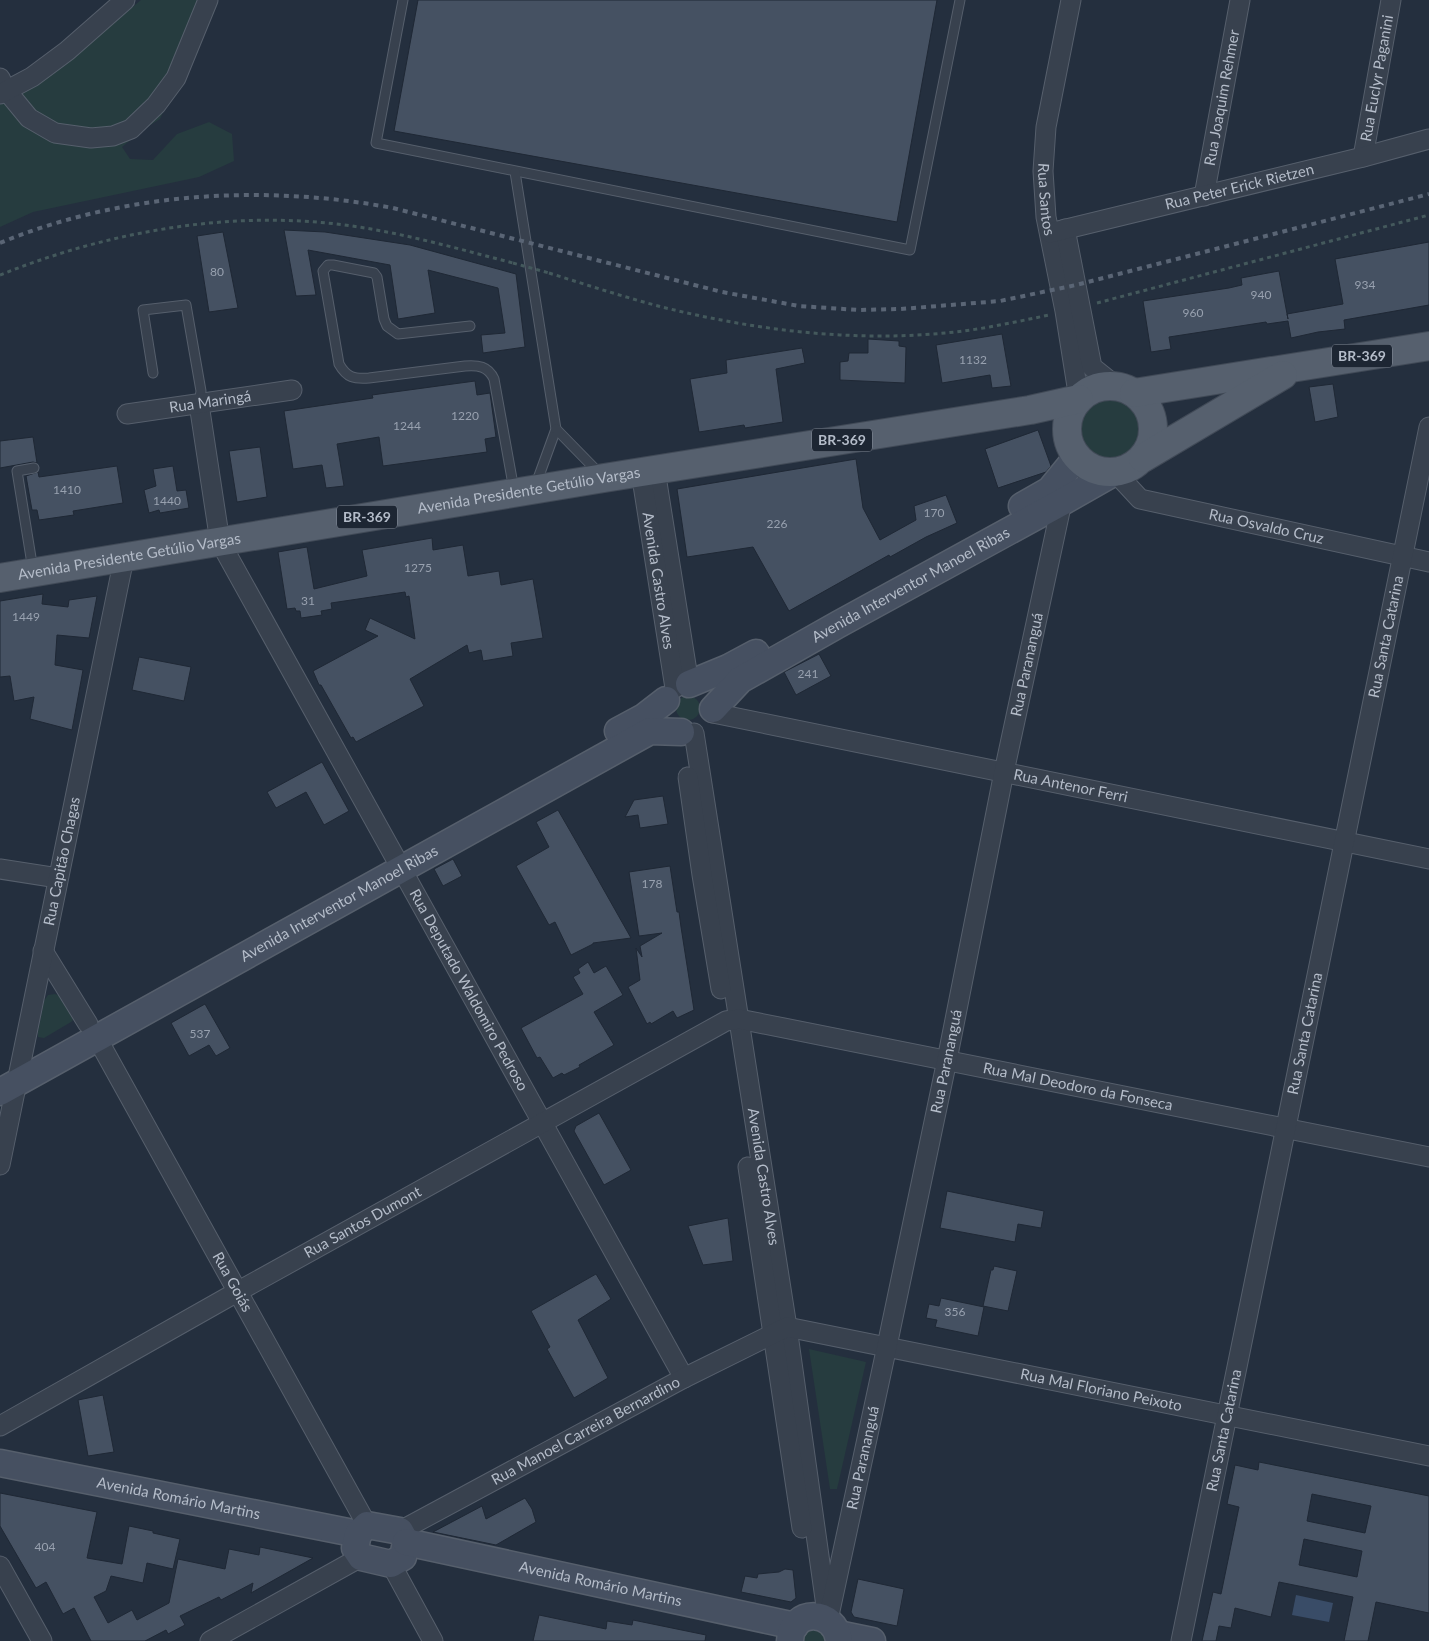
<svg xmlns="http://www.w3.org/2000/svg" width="1429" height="1641" viewBox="0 0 1429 1641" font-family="Lato,sans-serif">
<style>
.green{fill:#263c3f}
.water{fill:#394c67}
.building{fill:#455162;stroke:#1f2835;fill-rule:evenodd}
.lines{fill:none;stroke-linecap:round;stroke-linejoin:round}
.lane-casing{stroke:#565f6c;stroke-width:11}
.street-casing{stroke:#565f6c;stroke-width:21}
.secondary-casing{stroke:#565f6c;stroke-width:29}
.primary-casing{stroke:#414a57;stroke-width:30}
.path{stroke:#44595c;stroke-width:3;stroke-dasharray:4 4;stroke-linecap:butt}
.lane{stroke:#38414e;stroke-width:9}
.street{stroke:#38414e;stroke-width:19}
.secondary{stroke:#465061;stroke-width:26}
.primary{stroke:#56606e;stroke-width:28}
.rail{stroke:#5a6575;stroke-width:4;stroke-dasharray:5 5;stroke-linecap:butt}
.path-bridge{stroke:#44595c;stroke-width:3;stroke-dasharray:4 4;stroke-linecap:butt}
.labels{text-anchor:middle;stroke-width:5;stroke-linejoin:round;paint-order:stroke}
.number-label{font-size:12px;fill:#98a1af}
.shield{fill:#1d2633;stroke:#878f9c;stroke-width:1}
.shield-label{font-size:14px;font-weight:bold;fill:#b4bcc9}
.street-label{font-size:15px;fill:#b4bcc9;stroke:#1d2633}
</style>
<rect width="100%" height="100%" fill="#242f3e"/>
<g class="green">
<polygon points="141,0 210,0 207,13 160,119 141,131 122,147 130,159 153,160 177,134 209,122 232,134 234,161 199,177 33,212 0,227 0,100 65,64"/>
<circle cx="1110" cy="429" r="32"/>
<circle cx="688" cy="708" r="12"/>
<polygon points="55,994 62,997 73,1020 71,1022 44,1038 38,1037 38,1032 44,1001 48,995"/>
<polygon points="809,1349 866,1362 837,1489 830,1489"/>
<polygon points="815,1626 831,1641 800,1641 802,1635"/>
</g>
<polygon class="water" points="1296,1595 1333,1603 1329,1622 1292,1615"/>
<g class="building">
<polygon points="418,0 937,0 897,222 394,131"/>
<polygon points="284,230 325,232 410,245 516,274 525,347 483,353 481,335 505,333 498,288 428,270 435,313 398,319 390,265 308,250 316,295 296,296"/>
<polygon points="223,232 238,308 209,312 197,236"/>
<polygon points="1429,242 1429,305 1344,320 1345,329 1318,332 1291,338 1288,321 1267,324 1266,322 1169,337 1171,349 1151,352 1143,301 1229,288 1242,285 1241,278 1279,271 1288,319 1287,314 1343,304 1335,259"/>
<polygon points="1002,334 1011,386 992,388 990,375 942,383 936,345"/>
<polygon points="868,339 899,341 899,346 906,347 905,383 840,380 840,362 848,361 849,353 868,353"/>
<polygon points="802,348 805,363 776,369 783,422 745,428 744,425 699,432 690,379 727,373 726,360"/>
<polygon points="475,381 477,395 490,393 496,437 485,439 487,452 383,466 379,437 337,444 344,486 326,488 322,465 293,469 284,411 373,398 372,395"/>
<polygon points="1333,384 1338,417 1315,422 1309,387"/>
<polygon points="1038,430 1051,466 1046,472 998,488 985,449"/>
<polygon points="33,437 37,463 33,462 0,468 0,441"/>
<polygon points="260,447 267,497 237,502 229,451"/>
<polygon points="856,459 863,508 880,540 916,520 914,506 946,495 957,523 926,537 890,557 889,555 789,611 753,547 687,557 677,489"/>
<polygon points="117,466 123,503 73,511 74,515 39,520 37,510 32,510 26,476 38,472 39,477"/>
<polygon points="173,466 177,491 186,490 189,508 160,513 159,510 149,513 144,490 156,486 153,469"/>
<polygon points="432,538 433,550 463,545 468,576 499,571 501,585 533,579 543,638 511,643 513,656 483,661 481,650 469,653 467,645 410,679 424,706 356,742 353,737 351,738 321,685 319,685 313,671 378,636 365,630 370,618 415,639 409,596 406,597 405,592 331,603 332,609 321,611 322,615 301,618 300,611 296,611 295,608 287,609 278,552 307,547 314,589 367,576 362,550"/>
<polygon points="43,594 42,604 68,607 69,600 97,596 89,638 57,635 55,665 83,670 72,730 30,719 34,697 14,701 10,676 0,677 0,601"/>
<polygon points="819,654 831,676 796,695 784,672"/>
<polygon points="139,657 191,667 184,701 132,690"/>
<polygon points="322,762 349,811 324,825 306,792 276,808 267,792"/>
<polygon points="663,796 668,824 640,828 638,815 625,817 634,800"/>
<polygon points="558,810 592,869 631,938 593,943 593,944 571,955 555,922 549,925 516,866 549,847 536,822"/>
<polygon points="453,859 462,876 443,886 434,869"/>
<polygon points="670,866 677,912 679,912 681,927 694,1010 677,1018 673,1011 651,1024 650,1022 647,1024 628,987 640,980 636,948 642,957 640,946 662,933 639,936 629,872"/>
<polygon points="588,962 594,973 606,966 623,995 594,1012 614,1045 579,1065 580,1067 564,1075 562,1073 553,1078 540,1057 537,1058 521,1028 583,994 573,977 580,973 578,969"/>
<polygon points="205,1004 230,1048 216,1056 209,1045 189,1056 171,1023"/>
<polygon points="599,1113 631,1170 604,1185 574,1131 576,1126"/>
<polygon points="947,1191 1044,1211 1041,1228 1018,1224 1015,1242 940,1228"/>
<polygon points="728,1218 733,1261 703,1265 688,1226"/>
<polygon points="994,1266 1017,1271 1008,1311 983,1306 991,1270 993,1270"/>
<polygon points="596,1274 611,1299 578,1320 608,1378 574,1398 547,1349 550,1347 531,1311"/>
<polygon points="941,1298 984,1307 978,1336 935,1327 937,1320 926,1318 929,1304 939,1306"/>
<polygon points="103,1395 114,1452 88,1456 78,1400"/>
<path d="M1259,1462L1429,1496V1613L1376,1602L1368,1641H1344L1353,1597L1279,1582L1271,1617L1235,1608L1231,1628L1219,1626L1216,1641H1202L1213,1592L1221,1594L1239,1507L1227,1504L1235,1465L1258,1470ZM1312,1494L1371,1506L1365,1533L1307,1521ZM1304,1539L1362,1551L1357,1577L1299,1565Z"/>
<polygon points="0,1493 97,1512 87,1558 122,1564 129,1526 153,1531 153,1533 180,1539 173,1569 147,1563 143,1583 111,1576 106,1591 94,1597 108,1623 132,1610 137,1620 169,1603 178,1559 225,1569 229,1549 259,1555 260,1547 313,1558 251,1593 253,1583 221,1600 219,1597 180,1616 185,1625 168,1634 166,1630 145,1641 91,1641 74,1608 63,1614 46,1582 36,1588 0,1526"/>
<polygon points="525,1498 532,1509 536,1522 496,1545 433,1532 482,1506 486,1519"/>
<polygon points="785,1569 793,1570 796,1598 791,1602 741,1592 745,1576 757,1578 758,1574 779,1572"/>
<polygon points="858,1579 904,1589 897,1626 854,1617 851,1612"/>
<polygon points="539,1615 606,1629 607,1621 632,1625 633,1620 706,1635 705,1641 533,1641"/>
</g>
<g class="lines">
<g class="lane-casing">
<g id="lane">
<polyline points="403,0 376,143 910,250 960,0"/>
<polyline points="515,172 556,429 536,484"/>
<path d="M470,326L398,334L387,326L384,319L377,277L374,273L333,265H328L323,271L339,364C347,378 354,379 369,378L465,366C478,365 488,366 494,379L514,490"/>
<polyline points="153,373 143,310 186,305 201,391 199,404"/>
<polyline points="556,429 600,474"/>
<polyline points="33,570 17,471 34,468"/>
</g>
</g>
<g class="street-casing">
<g id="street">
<path id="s1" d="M1071,0L1046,127L1043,171L1046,217L1065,311L1079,399"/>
<polyline points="0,78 6,90 29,118 55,133 91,138 113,136 131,129 156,105 176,78 208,0"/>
<polyline points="0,94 32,77 67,51 125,0"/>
<path id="s2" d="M1363,157L1391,0"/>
<path id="s3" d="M1204,196L1240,0"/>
<polyline points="1065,229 1092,367 1117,387"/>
<path id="s4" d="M1050,233L1363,157L1429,139"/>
<path id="s5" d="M199,404L220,542L684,1378"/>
<path id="s6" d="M127,414L292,390"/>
<polyline points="655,470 689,684"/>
<path id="s7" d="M641,472L675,688"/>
<path id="s8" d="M1115,472L1140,499L1429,562"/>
<path id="s9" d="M713,713L1429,859"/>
<path id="s10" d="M694,733L787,1327L826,1606"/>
<polyline points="688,777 702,875 721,989"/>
<polyline points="0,869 58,878"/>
<polyline points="43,951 88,1024"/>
<path id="s11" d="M97,1038L367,1525"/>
<path id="s12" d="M0,1165L124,558"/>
<polyline points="748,1167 802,1528"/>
<path id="s13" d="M0,1426L237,1292L726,1021L739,1019L1429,1157"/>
<path id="s14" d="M400,1531L684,1378L787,1327L1429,1456"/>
<polyline points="391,1564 433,1641"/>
<polyline points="0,1566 42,1641"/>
<path id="s15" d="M828,1620L887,1346L947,1060L1004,772L1062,502"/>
<polyline points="210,1641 361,1557"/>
<path id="s16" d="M1181,1641L1429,427"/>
</g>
</g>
<g class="secondary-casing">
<g id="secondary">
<polyline points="1022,506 1050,490 1077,457"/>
<polyline points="689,684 728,668 756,653"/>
<path id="s17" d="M713,709L740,680L839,624L1062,502L1115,472"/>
<polyline points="618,731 644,717 666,700"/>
<path id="s18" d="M0,1092L650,731L681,732"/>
<path id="s19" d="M0,1463L358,1534"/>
<polygon points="367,1525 400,1531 406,1542 403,1557 391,1564 361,1557 355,1548 358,1534"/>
<path id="s20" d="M406,1542L795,1626"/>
<polyline points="838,1634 872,1641"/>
<path d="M790,1641C791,1608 835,1608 839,1641"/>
</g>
</g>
<g class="primary-casing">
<g id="primary">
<circle cx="1110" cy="429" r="43"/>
<polyline points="1134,393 1429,346"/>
<polyline points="1143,458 1283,375"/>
<path id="s21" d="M0,578L604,478L1030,410L1079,399"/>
</g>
</g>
<g class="path">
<path d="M549,273C587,285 624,297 662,307C754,330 850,342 945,333C980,330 1015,322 1049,315"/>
<path d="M0,275C102,234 217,212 327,223C390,229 451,247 513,263"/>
<polyline points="1097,303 1429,215"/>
</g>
<use href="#lane" class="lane"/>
<use href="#street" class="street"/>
<use href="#secondary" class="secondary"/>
<use href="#primary" class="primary"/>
<path class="rail" d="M0,243C123,192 264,184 393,208L722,292L799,306L859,310L901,309L1000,301L1076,285L1429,194"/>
<polyline class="path-bridge" points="513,263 549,273"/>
</g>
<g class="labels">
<g class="number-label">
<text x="217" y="276">80</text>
<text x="1365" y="289">934</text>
<text x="1261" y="299">940</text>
<text x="1193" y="317">960</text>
<text x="973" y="364">1132</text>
<text x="465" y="420">1220</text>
<text x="407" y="430">1244</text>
<text x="67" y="494">1410</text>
<text x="167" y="505">1440</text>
<text x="934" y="517">170</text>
<text x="777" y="528">226</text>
<text x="418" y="572">1275</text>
<text x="308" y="605">31</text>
<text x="26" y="621">1449</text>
<text x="808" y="678">241</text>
<text x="652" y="888">178</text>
<text x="200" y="1038">537</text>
<text x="955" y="1316">356</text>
<text x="45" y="1551">404</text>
</g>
<g class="shield">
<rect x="1332" y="344.5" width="60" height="23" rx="4"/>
<rect x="812" y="428.5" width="60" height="23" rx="4"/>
<rect x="337" y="505.5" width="60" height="23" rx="4"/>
</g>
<g class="shield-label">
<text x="1362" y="361">BR-369</text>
<text x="842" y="445">BR-369</text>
<text x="367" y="522">BR-369</text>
</g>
<g class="street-label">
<text dy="5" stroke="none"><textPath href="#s2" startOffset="80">Rua Euclyr Paganini</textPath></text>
<text dy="5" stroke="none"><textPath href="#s3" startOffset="100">Rua Joaquim Rehmer</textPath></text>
<text dy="5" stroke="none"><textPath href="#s4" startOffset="195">Rua Peter Erick Rietzen</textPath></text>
<text dy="5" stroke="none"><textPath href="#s1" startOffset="202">Rua Santos</textPath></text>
<text dy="5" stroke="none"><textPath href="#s6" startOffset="84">Rua Maringá</textPath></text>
<text dy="5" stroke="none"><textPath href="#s21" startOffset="536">Avenida Presidente Getúlio Vargas</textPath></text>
<text dy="5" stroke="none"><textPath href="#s8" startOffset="166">Rua Osvaldo Cruz</textPath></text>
<text dy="5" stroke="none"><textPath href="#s21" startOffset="131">Avenida Presidente Getúlio Vargas</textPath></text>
<text dy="5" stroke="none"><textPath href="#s7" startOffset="110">Avenida Castro Alves</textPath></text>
<text dy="5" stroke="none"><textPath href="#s17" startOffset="235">Avenida Interventor Manoel Ribas</textPath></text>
<text dy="5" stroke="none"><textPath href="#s16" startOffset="1025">Rua Santa Catarina</textPath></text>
<text dy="5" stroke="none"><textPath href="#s15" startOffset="976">Rua Parananguá</textPath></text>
<text dy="5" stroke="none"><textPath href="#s9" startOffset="365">Rua Antenor Ferri</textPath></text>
<text dy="5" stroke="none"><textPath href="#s12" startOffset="310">Rua Capitão Chagas</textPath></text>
<text dy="5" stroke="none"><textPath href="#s18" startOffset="388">Avenida Interventor Manoel Ribas</textPath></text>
<text dy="5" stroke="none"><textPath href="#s5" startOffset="652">Rua Deputado Waldomiro Pedroso</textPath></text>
<text dy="5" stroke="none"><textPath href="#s16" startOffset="620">Rua Santa Catarina</textPath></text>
<text dy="5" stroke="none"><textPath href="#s15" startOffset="571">Rua Parananguá</textPath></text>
<text dy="5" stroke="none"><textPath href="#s13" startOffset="1190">Rua Mal Deodoro da Fonseca</textPath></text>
<text dy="5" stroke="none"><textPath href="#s10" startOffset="449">Avenida Castro Alves</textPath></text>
<text dy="5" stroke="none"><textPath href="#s13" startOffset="416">Rua Santos Dumont</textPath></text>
<text dy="5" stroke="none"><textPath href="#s11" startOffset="279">Rua Goiás</textPath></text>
<text dy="5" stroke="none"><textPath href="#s14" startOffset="758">Rua Mal Floriano Peixoto</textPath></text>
<text dy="5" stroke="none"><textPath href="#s14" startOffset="211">Rua Manoel Carreira Bernardino</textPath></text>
<text dy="5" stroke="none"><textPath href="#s16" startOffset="215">Rua Santa Catarina</textPath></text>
<text dy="5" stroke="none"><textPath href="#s15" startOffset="166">Rua Parananguá</textPath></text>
<text dy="5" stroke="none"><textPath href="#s19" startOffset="182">Avenida Romário Martins</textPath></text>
<text dy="5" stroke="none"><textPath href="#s20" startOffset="199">Avenida Romário Martins</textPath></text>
</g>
</g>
</svg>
